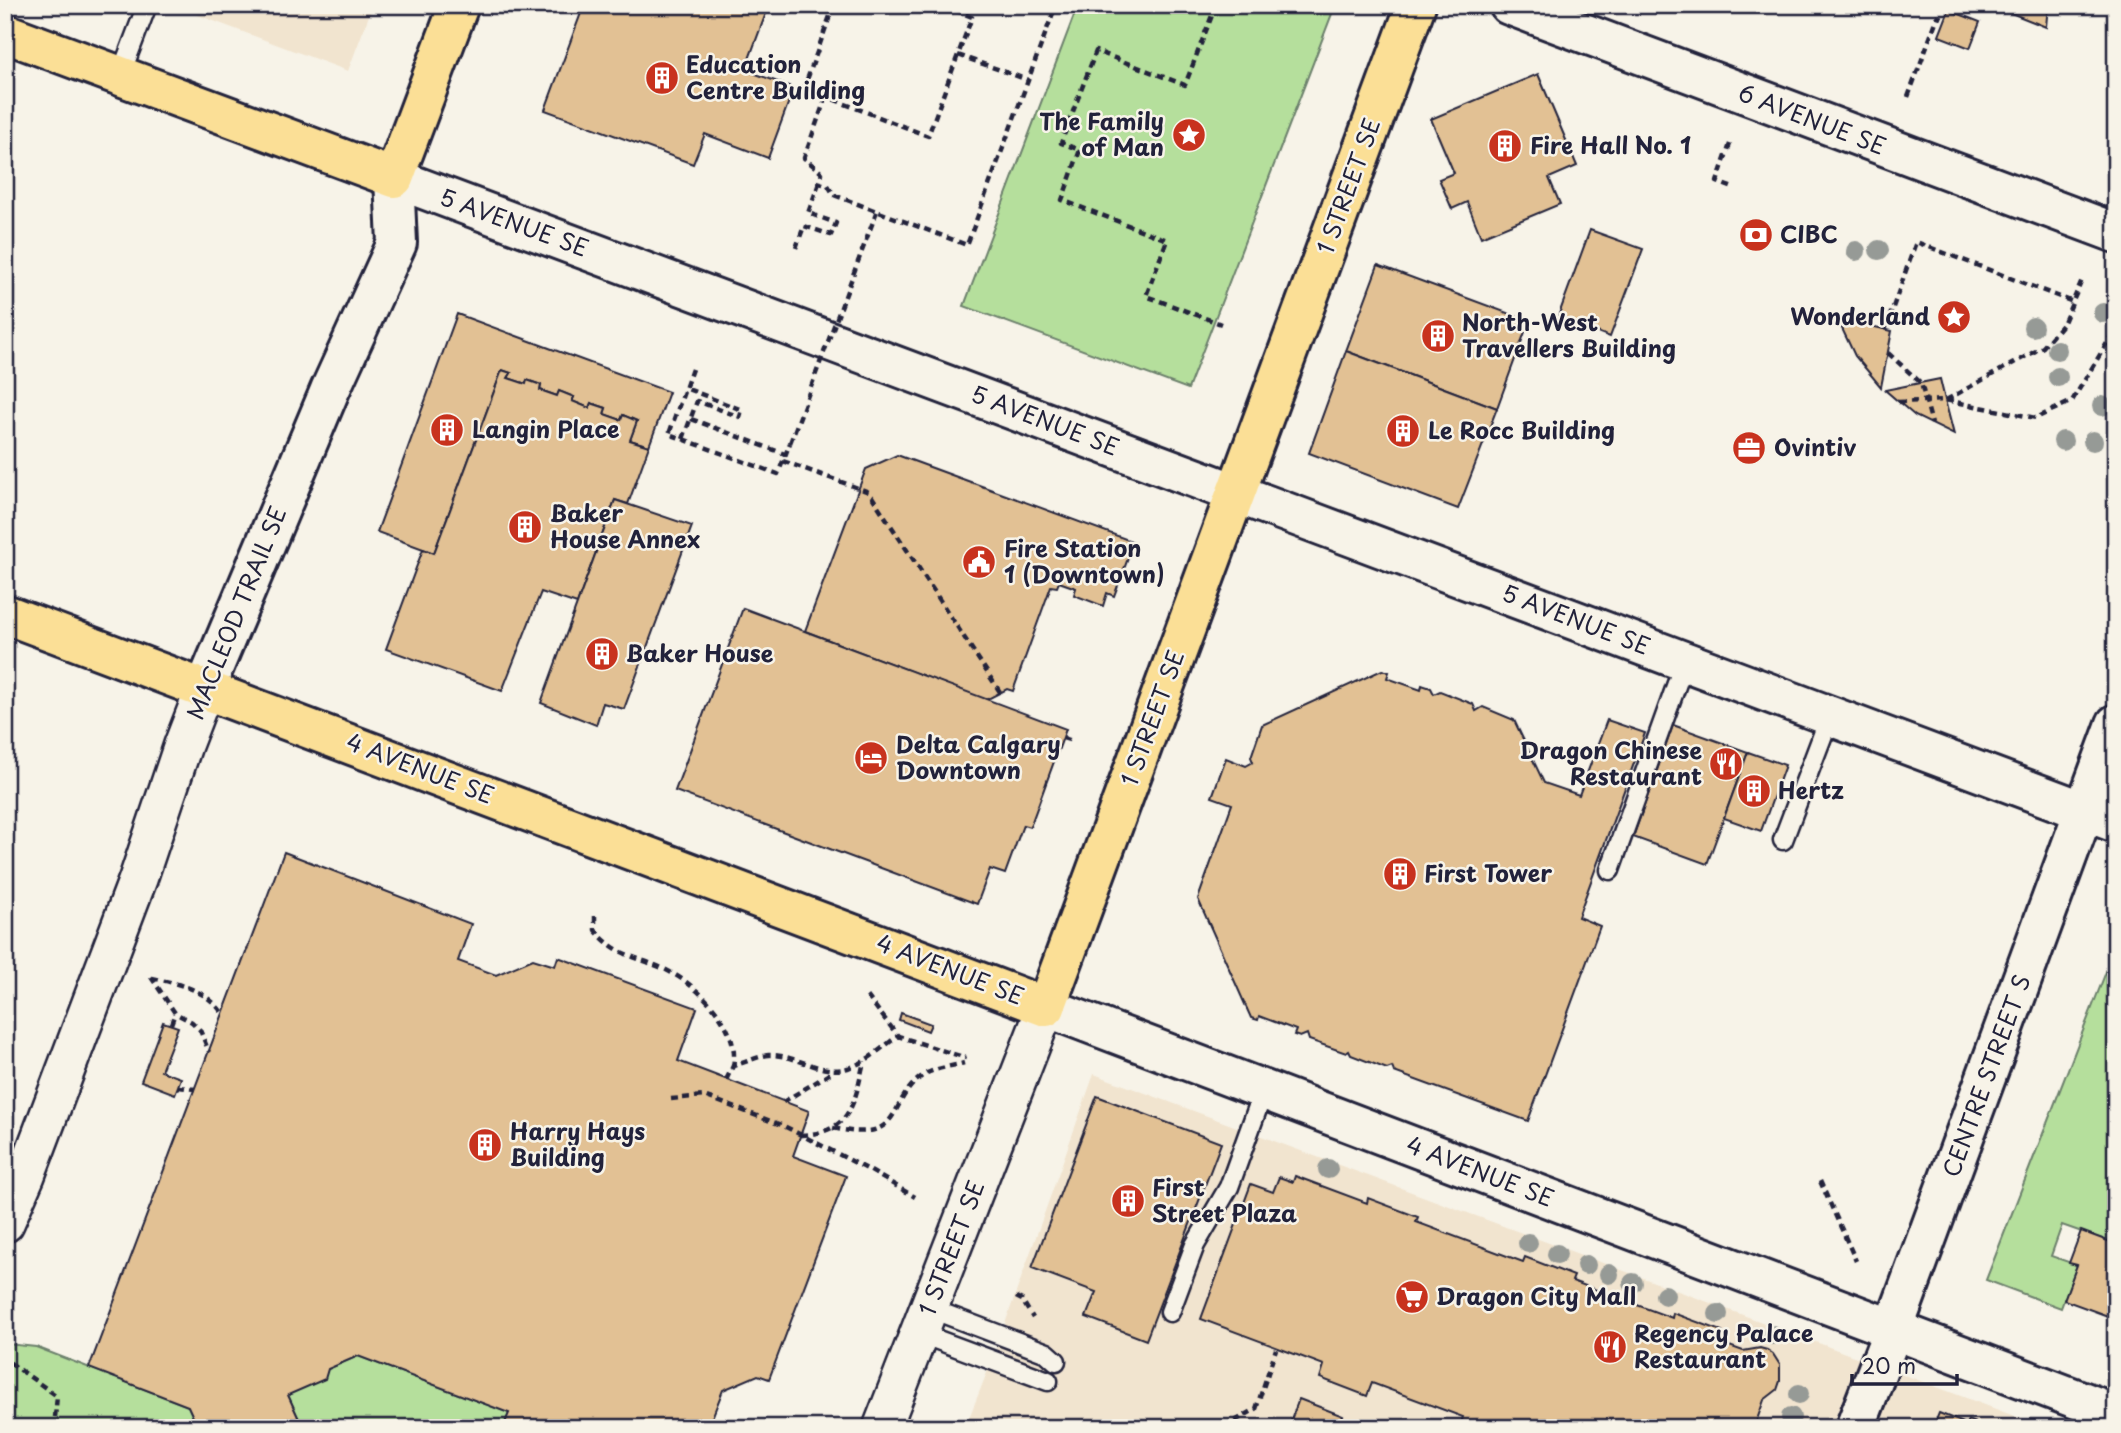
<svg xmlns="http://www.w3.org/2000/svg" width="2121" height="1433" viewBox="0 0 2121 1433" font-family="'Playpen Sans',sans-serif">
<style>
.built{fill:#f1e4cf}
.green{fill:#b5df9c;stroke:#6c806c;stroke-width:2}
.building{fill:#e2c194;stroke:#22223b;stroke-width:2}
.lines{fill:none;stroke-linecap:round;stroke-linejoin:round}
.lane-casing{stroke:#22223b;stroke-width:23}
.street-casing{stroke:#22223b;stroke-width:42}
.secondary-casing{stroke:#22223b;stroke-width:44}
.primary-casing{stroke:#22223b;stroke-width:44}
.path{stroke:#22223b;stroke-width:4.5;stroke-dasharray:7 5;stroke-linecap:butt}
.lane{stroke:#f7f3e8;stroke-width:18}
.street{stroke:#f7f3e8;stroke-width:37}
.secondary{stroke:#f7f3e8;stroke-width:38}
.primary{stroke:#fbdf96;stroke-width:38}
.path-bridge{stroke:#22223b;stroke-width:4.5;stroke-dasharray:7 5;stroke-linecap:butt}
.tree{fill:#969a96}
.labels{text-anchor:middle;stroke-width:5;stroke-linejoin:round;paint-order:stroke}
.poi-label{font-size:23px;font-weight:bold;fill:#22223b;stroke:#f7f3e8;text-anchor:start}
.street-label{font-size:23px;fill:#22223b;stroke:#f7f3e8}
</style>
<rect width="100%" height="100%" fill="#f7f3e8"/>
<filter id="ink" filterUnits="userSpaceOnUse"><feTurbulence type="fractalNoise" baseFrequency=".0143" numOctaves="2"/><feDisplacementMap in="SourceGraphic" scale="14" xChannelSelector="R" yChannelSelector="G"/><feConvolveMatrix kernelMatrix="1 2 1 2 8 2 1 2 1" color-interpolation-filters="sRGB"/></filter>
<g filter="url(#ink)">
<g class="built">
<polygon points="171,5 373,5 348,71"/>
<polygon points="1094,1074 2047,1428 965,1428 992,1360"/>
</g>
<g class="green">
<polygon points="1078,5 1317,5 1333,11 1188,389 964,306"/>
<polygon points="2116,946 2116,1244 2062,1225 2051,1256 2077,1265 2061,1308 1986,1280"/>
<polygon points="7,1344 36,1347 188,1406 198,1428 5,1428 5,1345"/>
<polygon points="358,1356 509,1413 503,1428 303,1428 288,1395 328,1369"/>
</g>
<g class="building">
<polygon points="584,5 769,5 745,70 789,86 784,99 789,101 768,158 705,134 693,164 545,110"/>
<polygon points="1991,5 2048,5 2046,27"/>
<polygon points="1949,10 1980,22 1970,48 1939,36"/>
<polygon points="1538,74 1577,166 1549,178 1560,204 1481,237 1467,202 1452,209 1439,179 1454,173 1431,119"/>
<polygon points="1590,230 1643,249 1610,337 1558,317"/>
<polygon points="1378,265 1529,321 1497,408 1346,351"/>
<polygon points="457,314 669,392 649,446 630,440 637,421 623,415 621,420 604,414 606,408 591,403 589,408 572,401 574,397 559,391 557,396 540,390 541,385 527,380 526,384 508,378 511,373 502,370 434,553 377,532"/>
<polygon points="1837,318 1892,331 1881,387 1855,356"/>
<polygon points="1346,351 1497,408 1458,509 1309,453"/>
<polygon points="502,370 511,373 508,378 526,384 527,380 541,385 540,390 557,396 559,391 574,397 572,401 589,408 591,403 606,408 604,414 621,420 623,415 637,421 630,440 649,446 628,504 615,500 577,604 541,592 502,691 386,649 423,549 434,553"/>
<polygon points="1940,379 1945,400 1954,435 1915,416 1885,390"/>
<polygon points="897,455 1134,542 1114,596 1107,593 1103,606 1074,595 1076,588 1059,582 1057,587 1051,586 1013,691 1007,689 986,700 805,631 866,469"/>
<polygon points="615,500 692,526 624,709 603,703 596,725 541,703"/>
<polygon points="743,608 1066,729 1030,827 1023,825 1005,874 990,869 977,904 675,791"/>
<polygon points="1382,670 1389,672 1387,678 1421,690 1422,685 1431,688 1434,694 1440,691 1473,704 1476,711 1483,707 1514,720 1544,783 1579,795 1607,720 1645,733 1578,917 1600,926 1528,1121 1394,1072 1392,1067 1387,1069 1351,1055 1349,1051 1346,1053 1309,1040 1307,1034 1300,1037 1294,1035 1296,1030 1259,1016 1258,1020 1251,1018 1198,899 1232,804 1212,797 1226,758 1246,766 1253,762 1251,757 1262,725"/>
<polygon points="1673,725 1748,752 1707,864 1633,837"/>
<polygon points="1748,752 1785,765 1761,831 1724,818"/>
<polygon points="284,852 471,924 458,961 496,975 533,959 555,966 558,957 697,1008 678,1061 809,1111 793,1156 846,1176 769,1379 758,1375 723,1390 708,1428 503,1428 509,1413 358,1356 328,1369 325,1379 288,1395 303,1428 198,1428 188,1406 89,1368"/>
<polygon points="901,1013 931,1024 928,1031 899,1020"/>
<polygon points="163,1022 178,1027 161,1071 181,1078 175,1094 141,1081"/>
<polygon points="1097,1096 1221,1143 1146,1340 1086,1317 1096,1292 1032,1268"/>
<polygon points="1295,1176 1367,1203 1368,1198 1418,1217 1416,1222 1523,1262 1525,1257 1574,1276 1572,1281 1672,1318 1673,1313 1722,1331 1718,1342 1743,1351 1760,1348 1767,1350 1773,1354 1780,1365 1780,1381 1777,1390 1764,1400 1754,1428 1459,1428 1463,1417 1372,1383 1367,1396 1320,1378 1324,1365 1201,1319 1251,1184 1273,1192 1279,1177 1293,1182"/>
<polygon points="2081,1231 2116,1244 2116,1319 2064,1300 2077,1265 2069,1263"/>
<polygon points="2116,1323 2116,1345 2109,1342"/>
<polygon points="1299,1399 1343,1416 1339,1428 1288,1428"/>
<polygon points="1939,1413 1966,1424 1968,1420 1987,1428 1933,1428"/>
</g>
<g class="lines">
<g class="lane-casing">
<g id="lane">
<polyline points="120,76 147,5"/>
<polyline points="1783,840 1830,716"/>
<polyline points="1610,870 1685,661"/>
<polyline points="929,1308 1047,1353 1056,1361"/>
<polyline points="1170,1312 1195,1245 1229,1187 1264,1090"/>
<polyline points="919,1333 1048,1381"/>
</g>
</g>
<g class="street-casing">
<g id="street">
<polyline points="5,1223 26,1175 138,879 183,745 205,688"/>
<polyline points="882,1428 1046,1007"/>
</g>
</g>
<g class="secondary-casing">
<g id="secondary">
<polyline points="1509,5 2116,233"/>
<polyline points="205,688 330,390 397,243 394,178 2116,823"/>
<polyline points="1046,1007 2116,1414"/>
<polyline points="1855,1428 1893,1330 2116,724"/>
</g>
</g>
<g class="primary-casing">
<g id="primary">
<polyline points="5,33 394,178 459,5"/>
<polyline points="5,614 1046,1007 1416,5"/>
</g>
</g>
<g class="path">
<polyline points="834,5 804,88 928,136 972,17 941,5"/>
<polyline points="1216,5 1185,85 1096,51 1061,143 1080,150 1062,200 1167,240 1146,296 1221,324"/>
<polyline points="958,55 1028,80"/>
<polyline points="826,97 804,158 822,173 819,183 828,185 834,195 967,245 1056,5"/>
<polyline points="1908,97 1938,16 1945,19"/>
<polyline points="1730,144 1717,182 1733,188"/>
<polyline points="796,248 804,226 831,235 836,223 808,213 819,183"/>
<polyline points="1885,330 1916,242 2073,302"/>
<polyline points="1888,353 1921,383 1932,424"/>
<polyline points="692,369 669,434 778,474 790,443"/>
<polyline points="1946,400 2043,347 2064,322 2082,280"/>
<polyline points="1898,402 1945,400 2036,418 2072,401 2110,338 2116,323"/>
<polyline points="691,419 785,454"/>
<polyline points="683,439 697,401 740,417 742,410 685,388"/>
<polyline points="783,461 869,492 1000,692"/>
<polyline points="1063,738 1072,741"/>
<path d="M595,916V930C619,959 640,956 670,972C701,988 741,1029 733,1066"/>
<polyline points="151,977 175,1013 192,1022 200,1030 209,1052"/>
<path d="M152,978C179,984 206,989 223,1014"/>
<polyline points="867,996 898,1036"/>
<polyline points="171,1024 175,1013"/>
<path d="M726,1080L733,1066C744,1063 758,1056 769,1055C796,1054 821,1076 848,1068C868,1062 882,1047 898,1036L966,1058"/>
<polyline points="178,1087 195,1089"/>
<polyline points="671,1099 704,1096 784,1126 869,1170 915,1197"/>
<polyline points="783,1102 834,1071"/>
<path d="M833,1128C909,1145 884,1098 927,1073C937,1068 953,1066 964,1063"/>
<path d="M801,1135C851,1133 855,1102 864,1061"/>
<polyline points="1820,1181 1856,1261"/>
<polyline points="1016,1297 1022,1300 1033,1318"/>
<polyline points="5,1372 9,1362 57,1396 54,1428"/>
<polyline points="1224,1427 1256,1409 1276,1349"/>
</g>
<use href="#lane" class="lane"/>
<use href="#street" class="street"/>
<use href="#secondary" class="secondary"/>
<use href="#primary" class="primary"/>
<polyline class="path-bridge" points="790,443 877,211"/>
</g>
<g class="tree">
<circle cx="1879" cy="250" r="10"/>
<circle cx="1856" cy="251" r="10"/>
<circle cx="2103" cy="313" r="10"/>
<circle cx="2033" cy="327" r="10"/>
<circle cx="2057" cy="350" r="10"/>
<circle cx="2058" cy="377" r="10"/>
<circle cx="2102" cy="406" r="10"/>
<circle cx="2063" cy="441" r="10"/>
<circle cx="2093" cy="441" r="10"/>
<circle cx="1328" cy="1169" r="10"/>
<circle cx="1528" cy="1243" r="10"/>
<circle cx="1557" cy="1254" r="10"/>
<circle cx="1586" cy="1265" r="10"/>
<circle cx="1609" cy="1274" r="10"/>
<circle cx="1633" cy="1283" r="10"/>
<circle cx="1665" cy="1295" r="10"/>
<circle cx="1718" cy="1314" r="10"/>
<circle cx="1772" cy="1335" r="10"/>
<circle cx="1799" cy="1394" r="10"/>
<circle cx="1791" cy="1417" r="10"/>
</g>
</g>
<defs>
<g id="building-disc" transform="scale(1.75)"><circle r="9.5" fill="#c8321e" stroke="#f7f3e8"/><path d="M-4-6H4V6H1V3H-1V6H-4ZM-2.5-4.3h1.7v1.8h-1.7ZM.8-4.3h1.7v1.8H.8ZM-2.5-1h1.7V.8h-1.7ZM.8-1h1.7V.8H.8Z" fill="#fff"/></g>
<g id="sight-disc" transform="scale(1.75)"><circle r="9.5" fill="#c8321e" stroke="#f7f3e8"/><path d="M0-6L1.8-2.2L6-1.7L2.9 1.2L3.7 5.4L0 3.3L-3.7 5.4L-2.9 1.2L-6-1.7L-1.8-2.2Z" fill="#fff"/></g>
<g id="bank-disc" transform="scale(1.75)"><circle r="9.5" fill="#c8321e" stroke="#f7f3e8"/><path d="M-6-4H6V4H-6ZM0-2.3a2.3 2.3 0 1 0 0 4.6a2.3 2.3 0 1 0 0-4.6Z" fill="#fff"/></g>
<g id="office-disc" transform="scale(1.75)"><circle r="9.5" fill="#c8321e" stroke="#f7f3e8"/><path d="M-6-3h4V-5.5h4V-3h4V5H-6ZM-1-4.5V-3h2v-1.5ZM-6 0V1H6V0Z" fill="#fff"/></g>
<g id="civic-disc" transform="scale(1.75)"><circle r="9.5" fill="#c8321e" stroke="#f7f3e8"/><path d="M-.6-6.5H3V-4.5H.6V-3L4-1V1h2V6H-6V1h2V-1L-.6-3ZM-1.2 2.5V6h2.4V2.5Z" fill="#fff"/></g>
<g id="hotel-disc" transform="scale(1.75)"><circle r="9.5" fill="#c8321e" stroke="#f7f3e8"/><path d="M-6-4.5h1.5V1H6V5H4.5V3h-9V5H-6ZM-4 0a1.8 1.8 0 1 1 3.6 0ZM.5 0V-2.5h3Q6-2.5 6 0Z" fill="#fff"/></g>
<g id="restaurant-disc" transform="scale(1.75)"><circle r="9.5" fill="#c8321e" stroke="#f7f3e8"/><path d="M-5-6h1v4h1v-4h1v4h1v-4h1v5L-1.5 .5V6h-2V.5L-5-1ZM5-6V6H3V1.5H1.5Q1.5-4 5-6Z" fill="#fff"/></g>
<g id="supermarket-disc" transform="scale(1.75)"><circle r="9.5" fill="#c8321e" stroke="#f7f3e8"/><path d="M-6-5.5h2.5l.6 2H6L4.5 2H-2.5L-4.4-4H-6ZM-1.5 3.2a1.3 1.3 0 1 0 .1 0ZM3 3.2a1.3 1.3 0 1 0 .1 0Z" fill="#fff"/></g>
</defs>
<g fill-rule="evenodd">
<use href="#building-disc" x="662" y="78"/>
<use href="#sight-disc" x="1189" y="135"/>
<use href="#building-disc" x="1505" y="146"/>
<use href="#bank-disc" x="1756" y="235"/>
<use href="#sight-disc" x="1954" y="317"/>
<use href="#building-disc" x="1438" y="336"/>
<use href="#building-disc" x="447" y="430"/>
<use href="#building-disc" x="1403" y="431"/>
<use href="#office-disc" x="1749" y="448"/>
<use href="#building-disc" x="525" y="527"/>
<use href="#civic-disc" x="979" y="562"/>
<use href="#building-disc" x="602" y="654"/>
<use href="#hotel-disc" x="871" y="758"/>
<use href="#restaurant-disc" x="1726" y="764"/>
<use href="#building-disc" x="1754" y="791"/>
<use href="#building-disc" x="1400" y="874"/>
<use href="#building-disc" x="485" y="1145"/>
<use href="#building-disc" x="1128" y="1201"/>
<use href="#supermarket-disc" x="1412" y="1297"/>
<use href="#restaurant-disc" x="1610" y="1347"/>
</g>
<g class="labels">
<g class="poi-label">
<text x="686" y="73">Education<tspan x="686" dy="26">Centre Building</tspan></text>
<text x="1164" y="130" text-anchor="end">The Family<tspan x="1164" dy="26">of Man</tspan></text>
<text x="1530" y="154">Fire Hall No. 1</text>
<text x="1780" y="243">CIBC</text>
<text x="1930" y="325" text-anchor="end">Wonderland</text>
<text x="1462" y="331">North-West<tspan x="1462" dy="26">Travellers Building</tspan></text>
<text x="472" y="438">Langin Place</text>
<text x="1428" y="439">Le Rocc Building</text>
<text x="1774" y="456">Ovintiv</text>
<text x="550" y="522">Baker<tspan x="550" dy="26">House Annex</tspan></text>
<text x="1004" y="557">Fire Station<tspan x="1004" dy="26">1 (Downtown)</tspan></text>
<text x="626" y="662">Baker House</text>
<text x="896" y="753">Delta Calgary<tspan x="896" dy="26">Downtown</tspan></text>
<text x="1702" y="759" text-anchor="end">Dragon Chinese<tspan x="1702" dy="26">Restaurant</tspan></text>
<text x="1778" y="799">Hertz</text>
<text x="1424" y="882">First Tower</text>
<text x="510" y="1140">Harry Hays<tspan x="510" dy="26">Building</tspan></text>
<text x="1152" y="1196">First<tspan x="1152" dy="26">Street Plaza</tspan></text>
<text x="1436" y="1305">Dragon City Mall</text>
<text x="1634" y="1342">Regency Palace<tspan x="1634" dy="26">Restaurant</tspan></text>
</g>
<g class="street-label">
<text transform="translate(1812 120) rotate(21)" y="8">6 AVENUE SE</text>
<text transform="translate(1349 186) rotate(-70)" y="8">1 STREET SE</text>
<text transform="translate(514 223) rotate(20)" y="8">5 AVENUE SE</text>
<text transform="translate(1045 421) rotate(21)" y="8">5 AVENUE SE</text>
<text transform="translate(237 613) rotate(-68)" y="8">MACLEOD TRAIL SE</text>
<text transform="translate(1576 620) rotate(21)" y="8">5 AVENUE SE</text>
<text transform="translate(1153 718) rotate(-70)" y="8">1 STREET SE</text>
<text transform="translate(420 769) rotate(21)" y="8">4 AVENUE SE</text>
<text transform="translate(950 970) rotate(21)" y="8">4 AVENUE SE</text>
<text transform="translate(1987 1076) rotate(-70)" y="8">CENTRE STREET S</text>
<text transform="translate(1480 1172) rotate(21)" y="8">4 AVENUE SE</text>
<text transform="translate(952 1248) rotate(-69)" y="8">1 STREET SE</text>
</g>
</g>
<rect width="2121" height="1433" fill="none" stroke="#f7f3e8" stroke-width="28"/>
<rect x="14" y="14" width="2093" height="1405" fill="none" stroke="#22223b" stroke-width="2.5" filter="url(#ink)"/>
<path d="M1852 1374v10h105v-10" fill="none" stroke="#22223b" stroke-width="3.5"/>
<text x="1862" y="1374" font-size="21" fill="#22223b" stroke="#f7f3e8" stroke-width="5" paint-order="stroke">20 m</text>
</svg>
